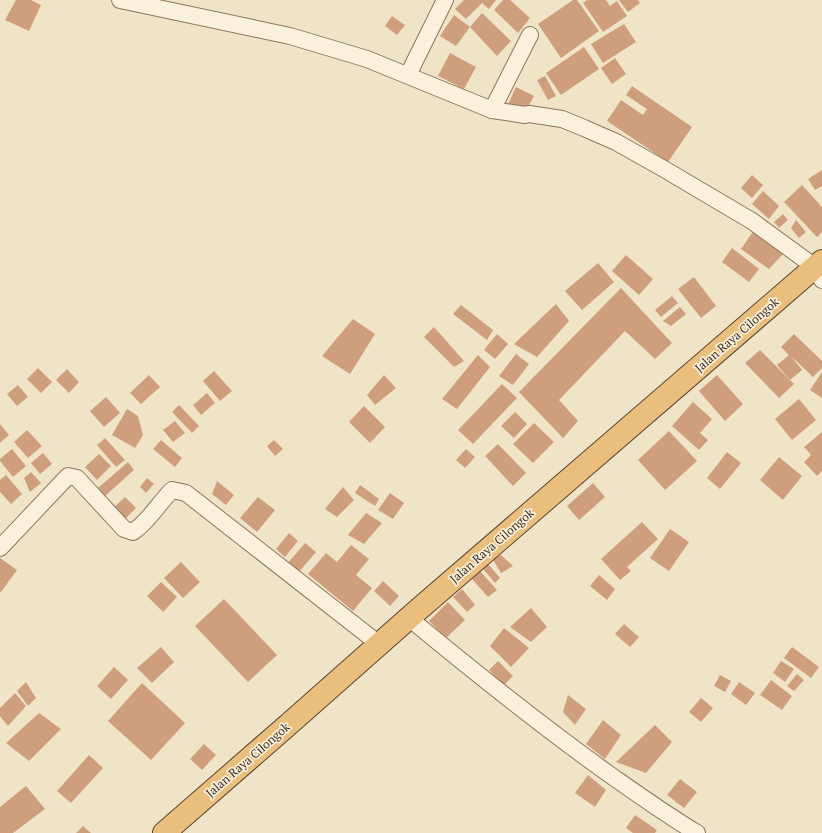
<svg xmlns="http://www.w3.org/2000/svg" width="822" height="833" viewBox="0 0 822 833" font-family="'PT Serif',serif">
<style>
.building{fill:#cf9f7d}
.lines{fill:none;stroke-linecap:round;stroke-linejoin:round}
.minor-casing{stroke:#8d765c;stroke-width:18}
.trunk-casing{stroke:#5b4430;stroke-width:24}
.minor{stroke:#faf1dc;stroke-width:16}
.trunk{stroke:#eabe7c;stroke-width:22}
.labels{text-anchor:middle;stroke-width:3.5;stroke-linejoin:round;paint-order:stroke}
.street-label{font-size:12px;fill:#3d2e20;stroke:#f7eed8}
</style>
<rect width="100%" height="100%" fill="#f0e4c8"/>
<g class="building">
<polygon points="16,0 31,0 41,5 29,31 5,20"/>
<polygon points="464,0 496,0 489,9 482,3 466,19 455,9"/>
<polygon points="503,0 510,0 530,18 518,33 494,10"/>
<polygon points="573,0 577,0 599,31 561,58 538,24"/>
<polygon points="587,0 606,0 610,6 617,1 627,16 603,32 583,3"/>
<polygon points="619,0 638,0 640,3 628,12"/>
<polygon points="482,13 511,41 497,56 470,27"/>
<polygon points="454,15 470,27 456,46 440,36"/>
<polygon points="392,16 405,25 397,35 385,26"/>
<polygon points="624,24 636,42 603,63 591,44"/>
<polygon points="584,47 599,69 561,95 546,73"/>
<polygon points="450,53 476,67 464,89 438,76"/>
<polygon points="615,58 626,74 612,84 601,68"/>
<polygon points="545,76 556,96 548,100 537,80"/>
<polygon points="632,86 692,127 668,162 607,121 621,100 643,115 647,109 626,95"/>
<polygon points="516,87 534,96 524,114 507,106"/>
<polygon points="822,170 822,186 815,190 808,179"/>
<polygon points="752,175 763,185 752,198 741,188"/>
<polygon points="802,185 822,207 822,232 817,237 784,202"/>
<polygon points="763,191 779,206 769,219 752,204"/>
<polygon points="783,214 788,220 779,228 774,222"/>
<polygon points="796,220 806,232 799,238 791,228"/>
<polygon points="754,230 783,254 769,269 741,249"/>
<polygon points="732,248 759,269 749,282 722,262"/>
<polygon points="626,255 653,279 639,295 612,271"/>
<polygon points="598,263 614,282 582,310 565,291"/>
<polygon points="694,277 716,306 701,318 678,289"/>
<polygon points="621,288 672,343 655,359 625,331 559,400 578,421 563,438 519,392"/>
<polygon points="672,296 678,303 661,317 655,310"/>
<polygon points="556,304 569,321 537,357 514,344"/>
<polygon points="461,305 493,330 487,340 453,314"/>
<polygon points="680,307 686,314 671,326 663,321"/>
<polygon points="353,319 375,334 350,374 322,356"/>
<polygon points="434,327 464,361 454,367 424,337"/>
<polygon points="497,334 508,344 495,359 484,350"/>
<polygon points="794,334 822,361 822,368 813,377 791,356 802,370 790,380 777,365 789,355 781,347"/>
<polygon points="760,350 794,384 779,398 745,363"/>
<polygon points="516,354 529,364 513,385 499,376"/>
<polygon points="478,355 490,367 457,409 442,399"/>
<polygon points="38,368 52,382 41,393 27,379"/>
<polygon points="67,369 79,382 69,393 56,380"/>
<polygon points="214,371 232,391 220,401 203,381"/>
<polygon points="822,372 822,398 810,390"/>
<polygon points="149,375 160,387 141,404 130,393"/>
<polygon points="384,375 396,388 375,405 367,395"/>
<polygon points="717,375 743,404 725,421 699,391"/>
<polygon points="502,384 517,398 473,444 458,430"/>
<polygon points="18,385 28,397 17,406 7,394"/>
<polygon points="207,393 215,403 201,415 193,405"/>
<polygon points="106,397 120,413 104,427 90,411"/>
<polygon points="799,399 816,420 792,440 775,419"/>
<polygon points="693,402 712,419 700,433 708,440 699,450 672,426"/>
<polygon points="179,405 199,426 192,433 172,412"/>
<polygon points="364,406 385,427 370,443 349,422"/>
<polygon points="127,409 138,416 143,435 135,448 112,435"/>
<polygon points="515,412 527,424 514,438 501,426"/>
<polygon points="175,421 185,433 173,442 163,430"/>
<polygon points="534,423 554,442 533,463 513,444"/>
<polygon points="0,424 9,435 0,443"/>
<polygon points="27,430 42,446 28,458 14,442"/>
<polygon points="669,431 697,461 665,490 638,460"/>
<polygon points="822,432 822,471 817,476 804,462 811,455 804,447"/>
<polygon points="105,438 125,460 116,467 97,445"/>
<polygon points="161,440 182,458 175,467 153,449"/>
<polygon points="274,440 283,449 275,456 267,446"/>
<polygon points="498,444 526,473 513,486 485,456"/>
<polygon points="12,449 26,466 13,477 0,461 0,459"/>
<polygon points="466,449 475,457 465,468 456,460"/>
<polygon points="727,452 741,463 720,489 707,478"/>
<polygon points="43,453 52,464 40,474 31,463"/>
<polygon points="99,454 111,466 97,480 85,467"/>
<polygon points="779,457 802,476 783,500 760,480"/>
<polygon points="128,462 134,470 105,496 98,488"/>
<polygon points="31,472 41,483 30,492 24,478"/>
<polygon points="6,475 22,494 11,504 0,492 0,480"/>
<polygon points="147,478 154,484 146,493 140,487"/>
<polygon points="217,481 234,495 226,505 212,494"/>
<polygon points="593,483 605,497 579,520 567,506"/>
<polygon points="360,485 379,499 375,506 355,493"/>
<polygon points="343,487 354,500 337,517 325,509"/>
<polygon points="390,493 404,503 393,519 378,510"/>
<polygon points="125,497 136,508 124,520 113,508"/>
<polygon points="258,497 275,510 257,532 240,518"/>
<polygon points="366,513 382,523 364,544 348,535"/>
<polygon points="642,522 658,539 627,567 631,571 620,580 601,559"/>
<polygon points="670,529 689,542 669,571 650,558"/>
<polygon points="289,533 298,541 285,557 276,549"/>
<polygon points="305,543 316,552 298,573 288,563"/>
<polygon points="351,545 369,559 356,575 372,588 353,611 308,574 326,553 337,562"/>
<polygon points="501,555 513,566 501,573 492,558"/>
<polygon points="0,558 17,570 1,592 0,592"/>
<polygon points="181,562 200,582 183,598 164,578"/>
<polygon points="488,564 500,578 495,583 483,569"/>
<polygon points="480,571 497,590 488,597 472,579"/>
<polygon points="599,575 615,589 607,600 590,586"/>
<polygon points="383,581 399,596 390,606 374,591"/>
<polygon points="161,582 177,597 163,612 147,596"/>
<polygon points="462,589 475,605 467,612 453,597"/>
<polygon points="224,599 277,655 248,682 195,626"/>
<polygon points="448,602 465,620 446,638 429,621"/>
<polygon points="531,608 547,627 531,642 510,627"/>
<polygon points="624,624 639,637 630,647 615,634"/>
<polygon points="504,628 529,648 511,667 490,646"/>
<polygon points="161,647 174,662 152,683 137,668"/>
<polygon points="792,647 819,667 811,678 784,658"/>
<polygon points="498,661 513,676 504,685 489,670"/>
<polygon points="781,661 794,669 785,682 773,673"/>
<polygon points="114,667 128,680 111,699 97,686"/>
<polygon points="797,674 804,680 794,691 787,686"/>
<polygon points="720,675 731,681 725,692 714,686"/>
<polygon points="771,680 792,696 782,710 760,695"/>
<polygon points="26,682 36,698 28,706 17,691"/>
<polygon points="739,682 755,693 746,705 731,694"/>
<polygon points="142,683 185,723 151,760 108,721"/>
<polygon points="15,693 26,706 8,726 0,716 0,708"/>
<polygon points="568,695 586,709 575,725 563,712"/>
<polygon points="701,698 713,708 701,722 689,712"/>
<polygon points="39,713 61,729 29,761 6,743"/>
<polygon points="603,720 621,735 605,759 586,744"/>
<polygon points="655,725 672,742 646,773 616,762"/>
<polygon points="204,744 216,755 202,770 190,759"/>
<polygon points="89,755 103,768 71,803 57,791"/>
<polygon points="588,775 606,790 595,807 575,793"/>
<polygon points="680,779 697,792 684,808 667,795"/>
<polygon points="26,786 45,809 13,833 0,833 0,807"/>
<polygon points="635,815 657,830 655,833 633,833 626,828"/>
<polygon points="83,826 91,833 76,833"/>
</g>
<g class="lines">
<g class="minor-casing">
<g id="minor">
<polyline points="120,0 290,36 367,59 492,110 525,115 529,114 562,119 584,128 616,142 664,169 752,221 815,267 822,280"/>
<polyline points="408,75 445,0"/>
<polyline points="492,110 530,35"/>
<path d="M0,548L68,476L77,478L124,529L133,532C149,521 159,503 172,490L186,493L379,644"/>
<path d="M409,618C473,671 538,723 606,772C636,793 665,814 697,833"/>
</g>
</g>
<g class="trunk-casing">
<polyline id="trunk" points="164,833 289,724 419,609 822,261"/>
</g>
<use href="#minor" class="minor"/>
<use href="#trunk" class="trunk"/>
</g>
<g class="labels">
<g class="street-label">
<text transform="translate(737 335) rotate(-41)" y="4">Jalan Raya Cilongok</text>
<text transform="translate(492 546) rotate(-41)" y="4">Jalan Raya Cilongok</text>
<text transform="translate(248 760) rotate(-41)" y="4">Jalan Raya Cilongok</text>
</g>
</g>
</svg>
